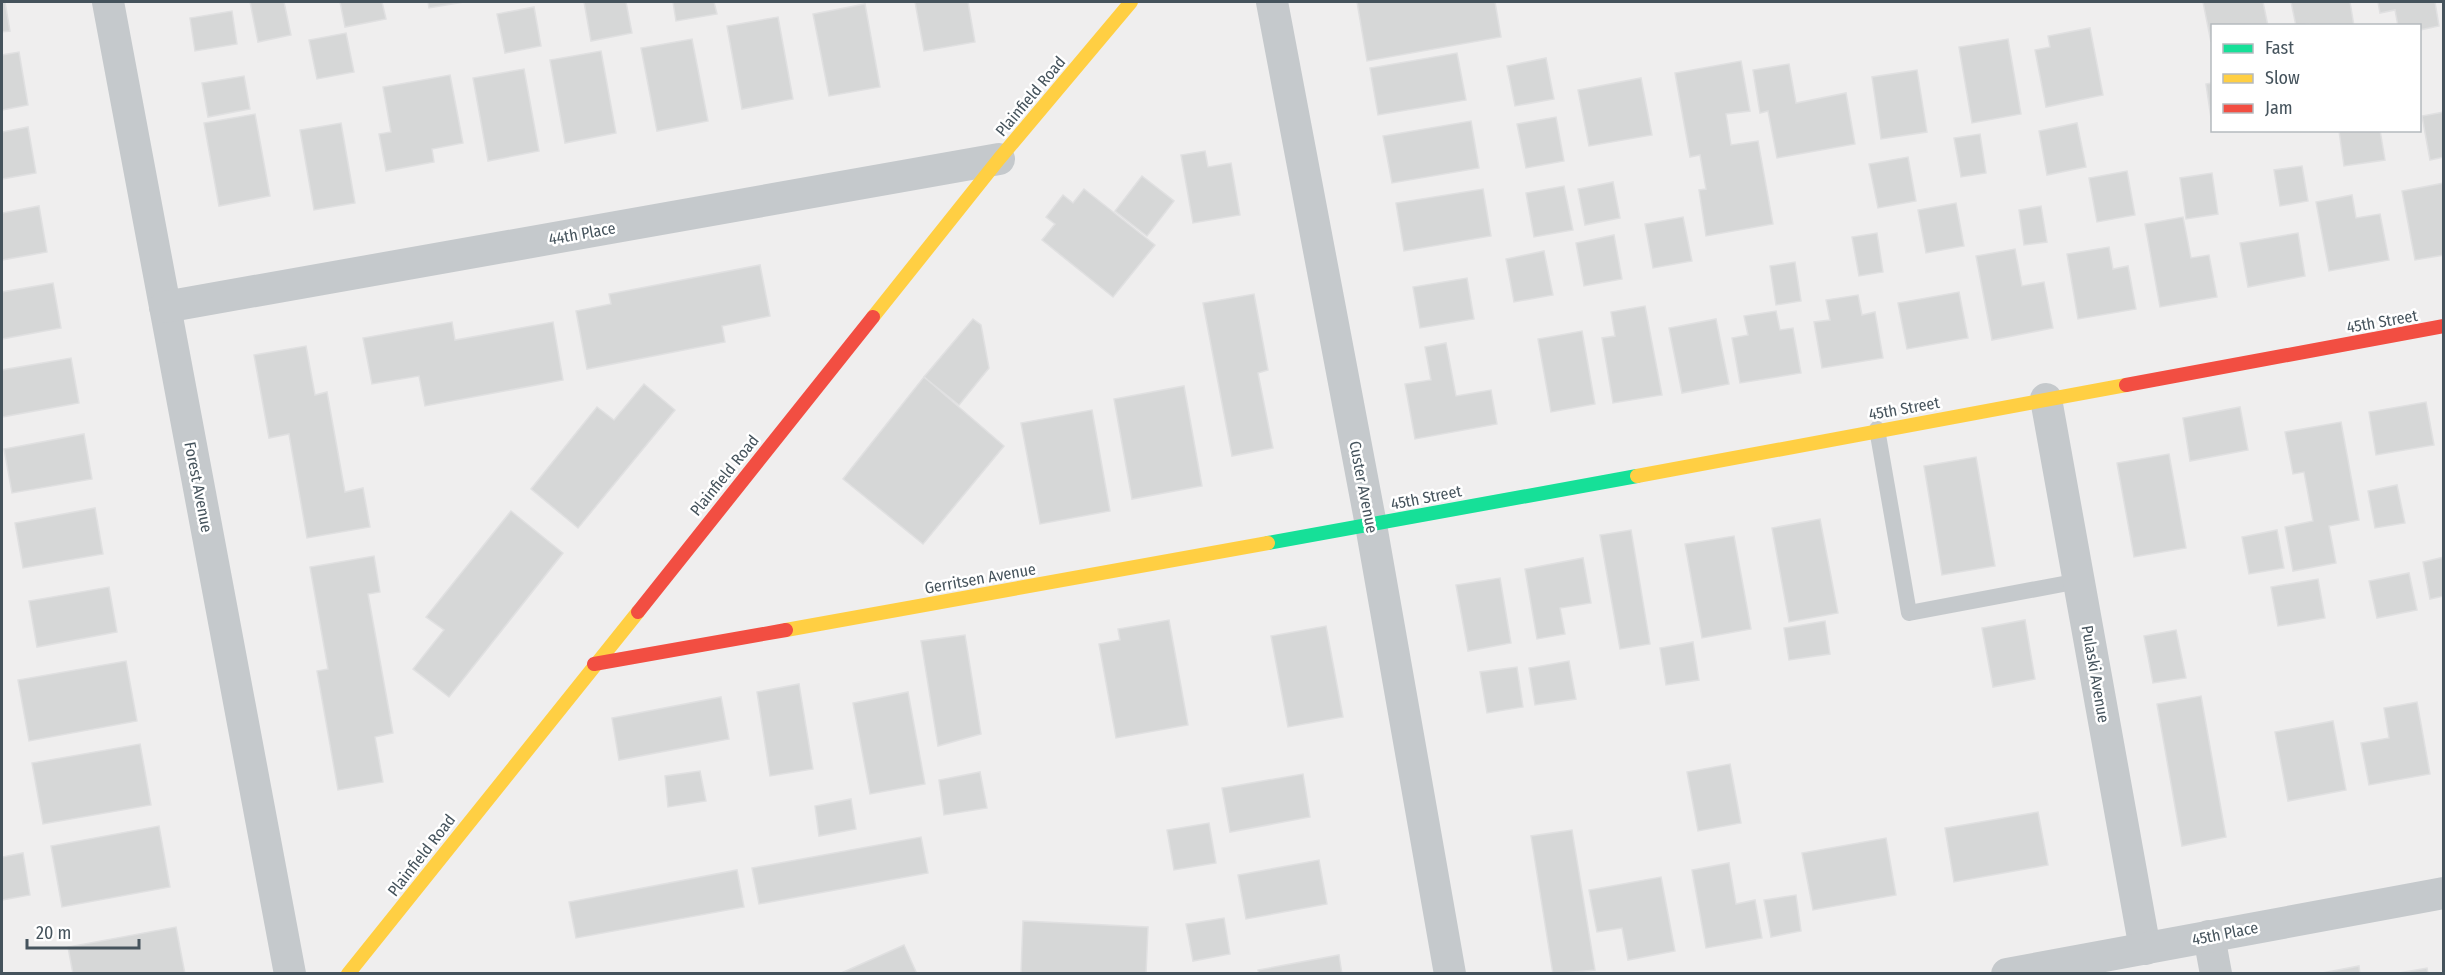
<svg xmlns="http://www.w3.org/2000/svg" width="2445" height="975" viewBox="0 0 2445 975" font-family="'Fira Sans Condensed',sans-serif">
<style>
.building{fill:#d6d7d7;stroke:#e0e0e1;stroke-width:1.5}
.lines{fill:none;stroke-linecap:round;stroke-linejoin:round}
.lane{stroke:#c5c9cc;stroke-width:16}
.street{stroke:#c5c9cc;stroke-width:32}
.fast{stroke:#16e098;stroke-width:14}
.slow{stroke:#ffcf43;stroke-width:14}
.jam{stroke:#f24e42;stroke-width:14}
.labels{text-anchor:middle;stroke-width:5;stroke-linejoin:round;paint-order:stroke}
.street-label{font-size:16px;fill:#45535c;stroke:#fff}
</style>
<rect width="100%" height="100%" fill="#efeeee"/>
<g class="building">
<polygon points="2,2 5,2 10,31 2,32"/>
<polygon points="250,2 284,2 291,35 258,42"/>
<polygon points="340,2 382,2 386,19 345,27"/>
<polygon points="428,2 464,2 429,8"/>
<polygon points="584,2 626,2 632,33 591,41"/>
<polygon points="673,2 714,2 717,14 676,21"/>
<polygon points="915,2 968,2 975,42 924,51"/>
<polygon points="1357,2 1495,2 1501,37 1367,61"/>
<polygon points="2203,2 2263,2 2268,26 2212,26 2211,42"/>
<polygon points="2291,2 2350,2 2354,26 2311,26 2310,24 2296,26"/>
<polygon points="2378,2 2435,2 2439,26 2420,30 2420,26 2398,26 2395,10 2380,13"/>
<polygon points="865,4 880,87 829,96 813,14"/>
<polygon points="534,7 541,46 505,53 497,14"/>
<polygon points="232,11 237,44 195,51 190,18"/>
<polygon points="778,17 793,99 742,109 727,26"/>
<polygon points="2090,28 2103,95 2046,107 2035,50 2050,47 2048,36"/>
<polygon points="346,33 354,72 317,79 309,40"/>
<polygon points="692,39 708,121 657,131 641,48"/>
<polygon points="2008,39 2021,114 1972,123 1959,47"/>
<polygon points="601,51 616,133 565,143 550,60"/>
<polygon points="19,52 28,105 2,110 2,55"/>
<polygon points="1457,53 1466,100 1378,115 1370,68"/>
<polygon points="1546,58 1554,99 1515,106 1507,66"/>
<polygon points="1741,61 1750,111 1726,114 1731,145 1758,141 1773,224 1706,236 1699,190 1706,189 1700,155 1690,157 1675,73"/>
<polygon points="1789,64 1796,103 1846,93 1855,144 1777,158 1768,111 1760,113 1753,70"/>
<polygon points="524,69 539,151 488,161 473,78"/>
<polygon points="1917,70 1927,132 1881,139 1872,77"/>
<polygon points="450,75 463,143 432,149 434,162 386,171 379,134 391,132 383,87"/>
<polygon points="244,76 250,109 208,117 202,83"/>
<polygon points="1641,78 1652,135 1589,146 1578,90"/>
<polygon points="2212,83 2212,125 2206,84"/>
<polygon points="2444,112 2444,157 2430,160 2422,116"/>
<polygon points="255,114 270,196 219,206 204,123"/>
<polygon points="1556,117 1564,161 1526,168 1517,124"/>
<polygon points="1471,121 1479,168 1392,183 1383,136"/>
<polygon points="341,123 355,203 314,210 300,130"/>
<polygon points="2077,123 2086,167 2047,175 2039,131"/>
<polygon points="28,127 36,173 2,179 2,132"/>
<polygon points="2380,130 2385,160 2344,166 2339,131"/>
<polygon points="1980,134 1986,173 1961,177 1954,138"/>
<polygon points="1205,151 1208,167 1231,163 1240,215 1193,223 1181,155"/>
<polygon points="1908,157 1916,201 1878,208 1869,164"/>
<polygon points="2302,166 2308,201 2280,206 2274,170"/>
<polygon points="2127,171 2135,215 2097,222 2089,178"/>
<polygon points="2212,173 2218,214 2186,219 2180,178"/>
<polygon points="1142,176 1174,201 1147,236 1115,211"/>
<polygon points="1613,182 1620,218 1585,225 1578,189"/>
<polygon points="2444,183 2444,255 2415,260 2402,191"/>
<polygon points="1564,186 1573,230 1534,237 1526,193"/>
<polygon points="1084,189 1155,245 1113,297 1042,240 1055,224 1046,217 1063,195 1073,203"/>
<polygon points="1483,189 1491,236 1404,251 1396,203"/>
<polygon points="2352,195 2356,218 2380,214 2389,260 2329,271 2316,202"/>
<polygon points="1956,203 1964,246 1926,253 1918,210"/>
<polygon points="39,206 47,252 2,260 2,213"/>
<polygon points="2041,206 2047,242 2024,245 2019,210"/>
<polygon points="1683,217 1692,261 1653,268 1645,224"/>
<polygon points="2183,217 2191,258 2209,255 2217,297 2160,307 2145,224"/>
<polygon points="1877,233 1883,272 1859,276 1852,237"/>
<polygon points="2298,233 2305,276 2248,287 2240,243"/>
<polygon points="1614,235 1622,279 1584,286 1576,243"/>
<polygon points="2109,247 2113,269 2128,266 2136,309 2078,319 2067,254"/>
<polygon points="2015,249 2022,286 2044,282 2053,328 1992,340 1976,256"/>
<polygon points="1544,251 1553,295 1514,302 1506,259"/>
<polygon points="1795,262 1801,301 1776,305 1770,266"/>
<polygon points="760,265 770,316 722,326 725,342 587,369 576,311 611,304 609,294"/>
<polygon points="1467,278 1474,319 1420,328 1413,287"/>
<polygon points="53,283 61,328 2,339 2,292"/>
<polygon points="1959,292 1968,338 1907,349 1898,303"/>
<polygon points="1254,294 1268,370 1258,373 1273,448 1232,456 1203,303"/>
<polygon points="1858,295 1862,315 1875,312 1883,358 1822,368 1814,322 1830,320 1826,300"/>
<polygon points="1645,306 1662,395 1613,403 1602,338 1615,336 1611,312"/>
<polygon points="1776,311 1780,330 1793,328 1801,373 1740,383 1732,338 1748,335 1744,316"/>
<polygon points="973,319 981,325 989,368 959,405 924,377"/>
<polygon points="1716,319 1729,384 1682,393 1669,328"/>
<polygon points="452,322 455,340 553,322 563,380 425,406 419,376 372,384 363,338"/>
<polygon points="1582,331 1595,404 1551,412 1538,339"/>
<polygon points="1446,343 1456,396 1491,390 1497,424 1415,439 1405,384 1431,380 1425,347"/>
<polygon points="306,346 315,395 327,392 345,492 363,488 370,527 307,538 289,434 269,438 254,355"/>
<polygon points="71,358 79,403 2,417 2,370"/>
<polygon points="924,377 1004,446 923,544 843,479"/>
<polygon points="644,384 675,410 578,528 531,489 597,407 614,420"/>
<polygon points="1184,386 1202,486 1132,499 1114,399"/>
<polygon points="2426,402 2434,445 2376,455 2369,412"/>
<polygon points="2240,407 2248,450 2190,461 2183,418"/>
<polygon points="1092,410 1110,511 1040,524 1021,423"/>
<polygon points="2341,422 2359,520 2329,526 2336,563 2293,571 2285,527 2313,521 2304,472 2293,474 2285,432"/>
<polygon points="84,434 92,479 12,493 4,449"/>
<polygon points="2169,454 2186,548 2134,557 2117,463"/>
<polygon points="1976,457 1995,566 1942,575 1924,466"/>
<polygon points="2397,485 2405,523 2375,528 2368,491"/>
<polygon points="95,508 103,554 23,568 15,523"/>
<polygon points="511,511 563,553 449,697 413,669 444,630 426,617"/>
<polygon points="1820,519 1838,613 1789,622 1772,528"/>
<polygon points="1631,530 1650,644 1620,649 1600,535"/>
<polygon points="2277,530 2284,568 2249,574 2242,537"/>
<polygon points="1734,536 1751,629 1702,638 1685,544"/>
<polygon points="374,556 380,592 368,594 393,733 375,737 383,782 338,790 317,671 328,669 310,567"/>
<polygon points="2444,557 2444,596 2430,599 2423,562"/>
<polygon points="1583,558 1591,603 1560,608 1565,634 1537,639 1525,569"/>
<polygon points="2409,573 2417,610 2377,618 2369,581"/>
<polygon points="1500,578 1511,643 1468,651 1456,585"/>
<polygon points="2318,579 2325,618 2278,626 2271,587"/>
<polygon points="109,587 117,632 37,647 29,601"/>
<polygon points="1169,620 1188,725 1116,738 1099,644 1120,640 1118,629"/>
<polygon points="2025,620 2035,679 1993,687 1982,628"/>
<polygon points="1825,621 1830,654 1789,660 1784,628"/>
<polygon points="1326,626 1343,717 1288,727 1271,636"/>
<polygon points="2176,630 2186,678 2153,683 2144,636"/>
<polygon points="965,635 981,734 938,746 921,641"/>
<polygon points="1693,642 1699,680 1666,685 1660,648"/>
<polygon points="126,661 137,721 29,741 18,680"/>
<polygon points="1569,661 1576,699 1535,705 1529,668"/>
<polygon points="1517,667 1523,707 1487,713 1480,672"/>
<polygon points="799,684 813,769 770,776 757,692"/>
<polygon points="908,692 925,784 870,794 853,703"/>
<polygon points="2201,696 2226,837 2182,846 2157,704"/>
<polygon points="721,697 729,739 619,760 612,718"/>
<polygon points="2417,702 2430,774 2369,785 2361,743 2389,738 2384,708"/>
<polygon points="2333,721 2346,790 2288,801 2275,732"/>
<polygon points="140,744 151,805 43,824 32,763"/>
<polygon points="1730,764 1741,823 1698,831 1687,772"/>
<polygon points="700,771 706,801 668,807 665,776"/>
<polygon points="980,772 987,808 944,815 939,780"/>
<polygon points="1303,774 1310,817 1230,832 1222,788"/>
<polygon points="851,799 856,829 819,836 815,806"/>
<polygon points="2038,812 2048,865 1954,882 1945,828"/>
<polygon points="1209,823 1216,863 1174,870 1167,830"/>
<polygon points="159,826 170,887 62,907 51,846"/>
<polygon points="1572,830 1595,970 1553,974 1531,836"/>
<polygon points="921,837 928,873 759,904 752,868"/>
<polygon points="1886,838 1896,895 1813,910 1802,853"/>
<polygon points="23,853 30,895 2,900 2,857"/>
<polygon points="1319,860 1327,904 1246,919 1238,875"/>
<polygon points="1729,863 1736,904 1755,900 1762,938 1706,948 1692,870"/>
<polygon points="737,870 744,907 576,938 569,902"/>
<polygon points="1661,877 1675,951 1628,960 1622,928 1597,932 1589,890"/>
<polygon points="1796,895 1801,931 1771,937 1764,900"/>
<polygon points="1224,918 1230,954 1193,961 1186,924"/>
<polygon points="1023,921 1148,927 1146,974 1021,974"/>
<polygon points="176,927 185,974 73,974 68,947"/>
<polygon points="904,945 917,974 839,974"/>
<polygon points="1339,955 1342,974 1259,974 1258,970"/>
<polygon points="2359,966 2360,974 2317,974"/>
<polygon points="2427,968 2428,974 2393,974"/>
</g>
<g class="lines">
<polyline class="lane" points="1877,429 1909,613 2079,581"/>
<g class="street">
<polyline points="108,2 290,974"/>
<polyline points="1272,2 1371,525 1450,974"/>
<polyline points="165,307 999,159"/>
<polyline points="2046,399 2145,949"/>
<polyline points="2209,936 2216,974"/>
<polyline points="2007,974 2444,893"/>
</g>
<polyline class="fast" points="1268,543 1637,476"/>
<g class="slow">
<polyline points="873,317 999,159 1131,2"/>
<polyline points="1637,476 2126,385"/>
<polyline points="786,630 1268,543"/>
<polyline points="348,974 638,612"/>
</g>
<g class="jam">
<polyline points="2126,385 2444,326"/>
<polyline points="638,612 873,317"/>
<polyline points="594,664 786,630"/>
</g>
</g>
<g class="labels">
<g class="street-label">
<text transform="translate(1030 96) rotate(-50)" y="6">Plainfield Road</text>
<text transform="translate(582 233) rotate(-10)" y="6">44th Place</text>
<text transform="translate(2382 321) rotate(-10)" y="6">45th Street</text>
<text transform="translate(1904 408) rotate(-10)" y="6">45th Street</text>
<text transform="translate(724 475) rotate(-51)" y="6">Plainfield Road</text>
<text transform="translate(199 487) rotate(79)" y="6">Forest Avenue</text>
<text transform="translate(1364 487) rotate(79)" y="6">Custer Avenue</text>
<text transform="translate(1426 497) rotate(-11)" y="6">45th Street</text>
<text transform="translate(980 578) rotate(-10)" y="6">Gerritsen Avenue</text>
<text transform="translate(2096 674) rotate(80)" y="6">Pulaski Avenue</text>
<text transform="translate(421 855) rotate(-52)" y="6">Plainfield Road</text>
<text transform="translate(2225 933) rotate(-11)" y="6">45th Place</text>
</g>
</g>
<rect width="2445" height="975" fill="none" stroke="#45535c" stroke-width="6"/>
<rect x="2211" y="24" width="210" height="108" fill="#ffffff" stroke="#b5babe" stroke-width="1.5"/>
<rect x="2223" y="44" width="30" height="9" fill="#16e098" stroke="#b5babe" stroke-width="1.5"/>
<text x="2265" y="54" font-size="18" fill="#45535c">Fast</text>
<rect x="2223" y="74" width="30" height="9" fill="#ffcf43" stroke="#b5babe" stroke-width="1.5"/>
<text x="2265" y="84" font-size="18" fill="#45535c">Slow</text>
<rect x="2223" y="104" width="30" height="9" fill="#f24e42" stroke="#b5babe" stroke-width="1.5"/>
<text x="2265" y="114" font-size="18" fill="#45535c">Jam</text>
<path d="M27 939v9h112v-9" fill="none" stroke="#45535c" stroke-width="3"/>
<text x="36" y="939" font-size="18" fill="#45535c" stroke="#ffffff" stroke-width="4.5" paint-order="stroke">20 m</text>
</svg>
